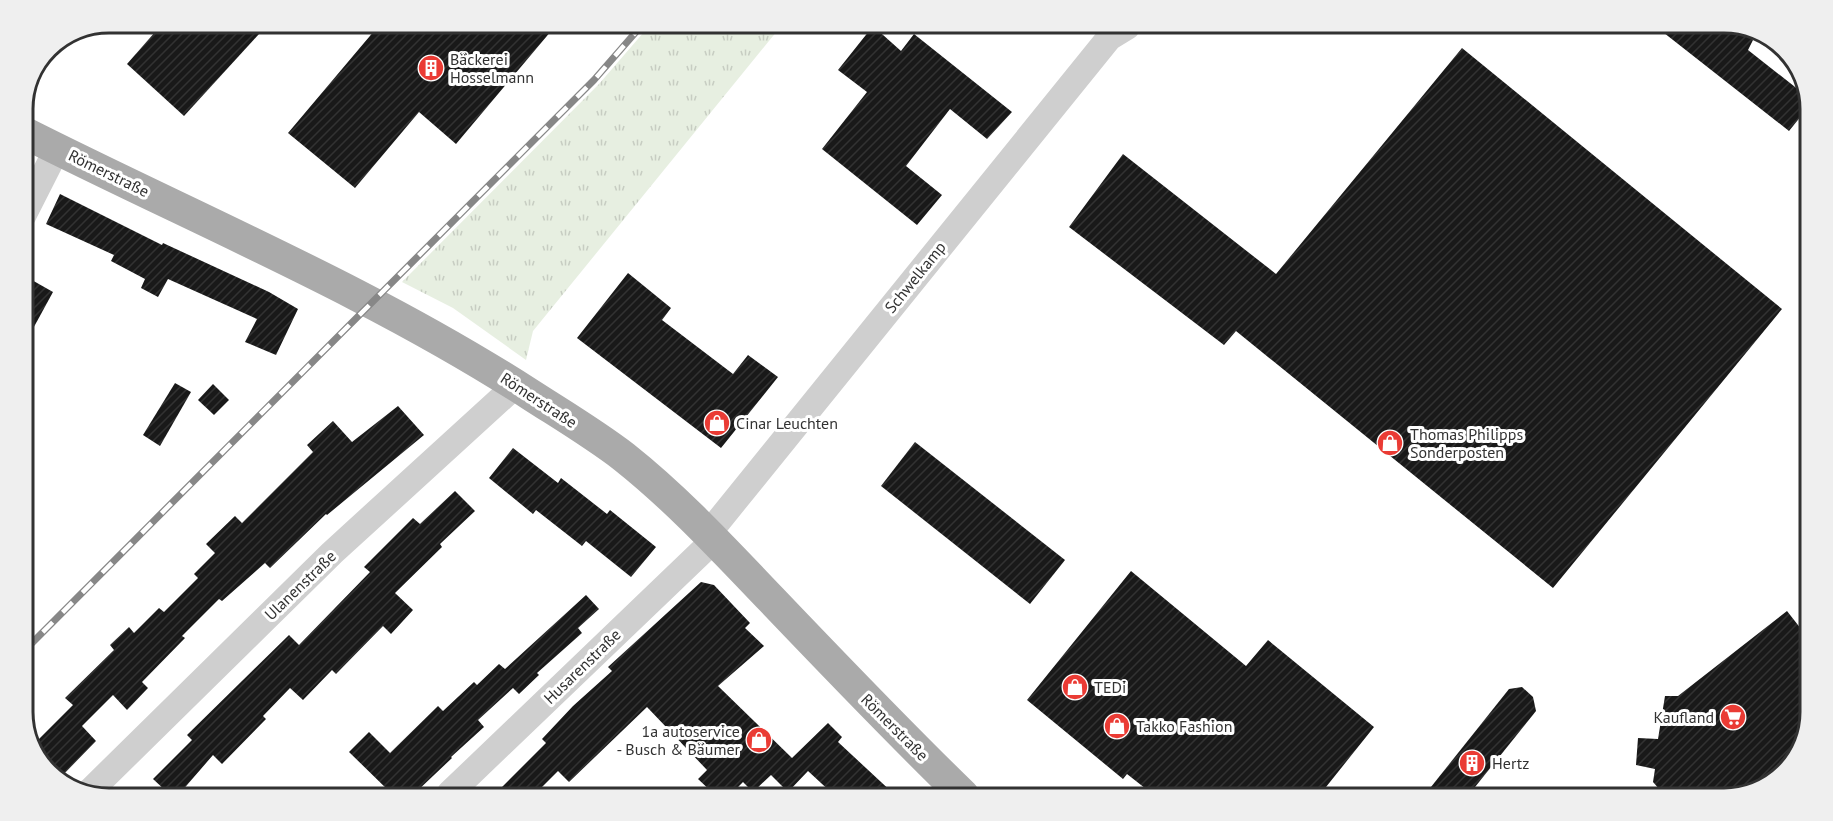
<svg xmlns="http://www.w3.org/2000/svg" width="1833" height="821" viewBox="0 0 1833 821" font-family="'PT Sans',sans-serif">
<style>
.grass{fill:url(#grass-tufts)}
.building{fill:url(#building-hatch)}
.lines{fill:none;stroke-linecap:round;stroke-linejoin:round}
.minor{stroke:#cfcfcf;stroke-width:26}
.major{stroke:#aaa;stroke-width:32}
.rail-casing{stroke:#878787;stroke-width:7}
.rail{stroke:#fff;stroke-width:4.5;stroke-dasharray:14;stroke-linecap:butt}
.labels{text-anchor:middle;stroke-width:6;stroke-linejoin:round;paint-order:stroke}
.poi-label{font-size:16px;fill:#323232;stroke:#fff;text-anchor:start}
.street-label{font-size:16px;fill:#323232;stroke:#fff}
.rim{fill:none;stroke:#323232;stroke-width:3}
</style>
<defs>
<pattern id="grass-tufts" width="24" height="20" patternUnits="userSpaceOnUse" patternTransform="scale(1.5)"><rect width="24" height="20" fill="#e7efe1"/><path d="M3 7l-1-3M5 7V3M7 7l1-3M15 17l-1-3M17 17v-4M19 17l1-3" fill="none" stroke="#c7cdc2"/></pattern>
<pattern id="building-hatch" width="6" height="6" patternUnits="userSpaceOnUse" patternTransform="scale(1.5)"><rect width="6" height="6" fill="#191919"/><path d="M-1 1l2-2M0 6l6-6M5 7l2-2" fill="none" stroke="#323232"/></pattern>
</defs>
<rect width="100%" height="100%" fill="#fff"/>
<polygon class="grass" points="650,25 782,25 533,331 526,360 453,308 402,282 599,84"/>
<g class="building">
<polygon points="163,23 269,23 184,116 127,64"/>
<polygon points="380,24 557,24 456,144 419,112 355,188 288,133"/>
<polygon points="873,26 901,51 914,34 1012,112 987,139 950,109 906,166 942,195 917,225 822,149 867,92 838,70"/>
<polygon points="1659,29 1739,29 1753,40 1748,50 1809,98 1810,105 1789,131"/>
<polygon points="1462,48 1782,309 1553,588 1236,331 1224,345 1069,227 1123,154 1276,274"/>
<polygon points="60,194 162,245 163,243 269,292 298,309 276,355 245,342 257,319 168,279 158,297 141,288 145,279 111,261 114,255 46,224"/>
<polygon points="628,273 671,308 662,320 733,374 748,355 778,377 721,448 577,338"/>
<polygon points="23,275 53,292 23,347"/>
<polygon points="175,383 191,392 160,446 143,435"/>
<polygon points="213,384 229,400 214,415 198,400"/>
<polygon points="398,406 424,435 327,515 326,514 270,568 265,563 222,601 219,599 182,636 185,638 142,682 148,688 127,710 113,695 82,726 96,741 59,779 45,769 39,763 33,745 73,705 65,698 114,650 110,645 129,627 134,633 159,608 164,612 198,578 194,574 215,553 206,544 235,516 242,523 313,452 307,445 333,421 352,442"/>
<polygon points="915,442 1065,560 1030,604 881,486"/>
<polygon points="513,448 558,483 561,478 607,514 610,510 656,547 631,577 586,541 582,546 536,510 533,514 489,478"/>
<polygon points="455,491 475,511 440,544 442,547 395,593 413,610 391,634 383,626 336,674 332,670 303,700 290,688 263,716 266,719 222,764 213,755 181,792 167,792 153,779 192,740 187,735 289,635 299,645 370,572 364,567 413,518 420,524"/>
<polygon points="1131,571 1246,666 1268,640 1374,727 1318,797 1155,796 1127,774 1123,779 1027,700"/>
<polygon points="701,582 714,585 750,623 745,628 764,646 718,686 792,758 828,723 842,737 838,742 895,795 834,795 808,771 788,792 771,775 753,792 743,782 731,794 714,794 698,779 707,770 647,707 569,782 558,771 535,794 495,794 546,743 542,739 573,706 612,671 608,667"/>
<polygon points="586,595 599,609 578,628 582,633 537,673 539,675 519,694 513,688 478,720 484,727 451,757 452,758 415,793 391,793 349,752 369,732 390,753 438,706 443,711 474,682 477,685 499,664 505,669"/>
<polygon points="1787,611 1805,634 1804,746 1773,784 1725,798 1667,798 1653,782 1655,769 1636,765 1638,738 1658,739 1665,696 1678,696"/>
<polygon points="1522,687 1533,697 1536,711 1467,797 1423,797 1509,689"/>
</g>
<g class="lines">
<g class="minor">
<polyline points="23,216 57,149"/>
<polyline points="708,534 1109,38 1127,27"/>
<polyline points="89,792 332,553 516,385"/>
<polyline points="450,793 714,540"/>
</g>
<path class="major" d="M23,132C193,218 370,291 531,395C562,415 594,434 624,457C677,499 724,550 771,599C834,665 897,731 963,795"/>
<g class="rail-casing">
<polyline id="rail" points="23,652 594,80 642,25"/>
</g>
<use href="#rail" class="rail"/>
</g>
<defs>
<g id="building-disc" transform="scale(1.35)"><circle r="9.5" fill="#ea3b34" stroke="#fff"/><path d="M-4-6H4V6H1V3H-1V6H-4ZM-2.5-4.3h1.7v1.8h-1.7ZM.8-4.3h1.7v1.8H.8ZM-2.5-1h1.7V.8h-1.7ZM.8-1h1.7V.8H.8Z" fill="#fff"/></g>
<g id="shop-disc" transform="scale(1.35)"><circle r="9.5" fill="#ea3b34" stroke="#fff"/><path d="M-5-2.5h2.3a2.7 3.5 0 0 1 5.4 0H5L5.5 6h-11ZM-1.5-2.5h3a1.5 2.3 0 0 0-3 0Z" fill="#fff"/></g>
<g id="supermarket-disc" transform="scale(1.35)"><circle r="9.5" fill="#ea3b34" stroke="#fff"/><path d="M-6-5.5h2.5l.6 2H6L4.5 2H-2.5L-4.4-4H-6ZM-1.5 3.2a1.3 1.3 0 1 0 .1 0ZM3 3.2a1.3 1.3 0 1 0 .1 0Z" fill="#fff"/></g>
</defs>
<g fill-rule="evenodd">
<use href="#building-disc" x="431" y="68"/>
<use href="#shop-disc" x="717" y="423"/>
<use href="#shop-disc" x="1390" y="443"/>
<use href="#shop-disc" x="1075" y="687"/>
<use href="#supermarket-disc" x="1733" y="717"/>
<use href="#shop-disc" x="1117" y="726"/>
<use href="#shop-disc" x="759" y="740"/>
<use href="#building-disc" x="1472" y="763"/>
</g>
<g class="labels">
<g class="poi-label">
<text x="450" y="65">Bäckerei<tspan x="450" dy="18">Hosselmann</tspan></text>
<text x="736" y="429">Cinar Leuchten</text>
<text x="1410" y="440">Thomas Philipps<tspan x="1410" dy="18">Sonderposten</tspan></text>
<text x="1094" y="693">TEDi</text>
<text x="1714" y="723" text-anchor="end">Kaufland</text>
<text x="1136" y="732">Takko Fashion</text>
<text x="740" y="737" text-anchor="end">1a autoservice<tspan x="740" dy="18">- Busch &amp; Bäumer</tspan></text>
<text x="1492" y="769">Hertz</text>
</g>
<g class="street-label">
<text transform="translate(109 173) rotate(26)" y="6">Römerstraße</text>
<text transform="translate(915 277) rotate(-51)" y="6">Schwelkamp</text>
<text transform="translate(539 400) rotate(33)" y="6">Römerstraße</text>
<text transform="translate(300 585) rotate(-44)" y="6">Ulanenstraße</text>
<text transform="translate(582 666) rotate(-44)" y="6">Husarenstraße</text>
<text transform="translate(895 727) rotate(45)" y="6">Römerstraße</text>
</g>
</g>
<path d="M0 0H1833V821H0ZM109 33H1724A76 76 0 0 1 1800 109V712A76 76 0 0 1 1724 788H109A76 76 0 0 1 33 712V109A76 76 0 0 1 109 33Z" fill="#efefef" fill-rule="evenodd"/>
<path class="rim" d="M109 33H1724A76 76 0 0 1 1800 109V712A76 76 0 0 1 1724 788H109A76 76 0 0 1 33 712V109A76 76 0 0 1 109 33Z"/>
</svg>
